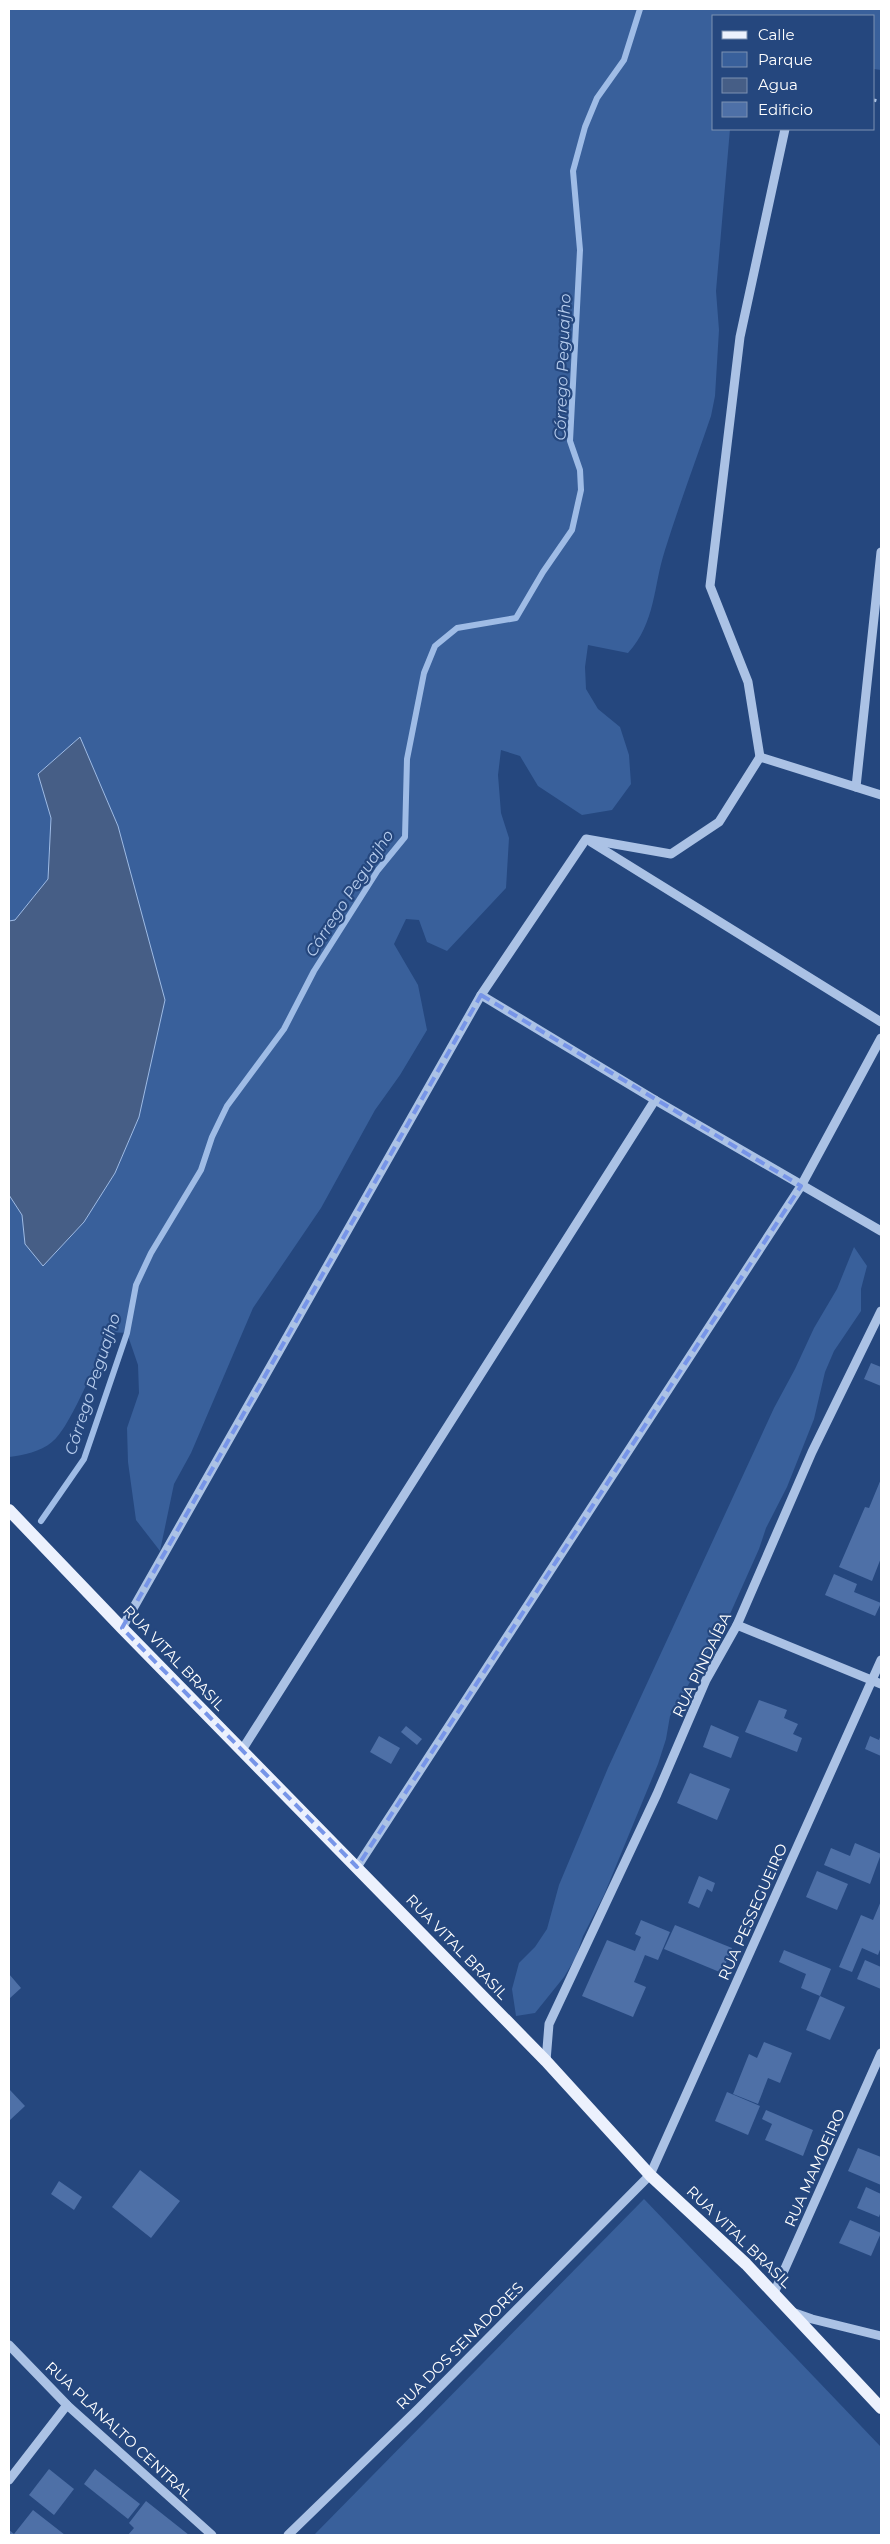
<svg xmlns="http://www.w3.org/2000/svg" width="890" height="2544" viewBox="0 0 890 2544" font-family="Montserrat,sans-serif">
<style>
.green{fill:#39609b}
.water{fill:#465e86;stroke:#9fbce6}
.lines{fill:none;stroke-linecap:round;stroke-linejoin:round}
.stream{stroke:#9fbce6;stroke-width:6}
.building{fill:#4e70a7}
.path{stroke:#abc2e5;stroke-width:3;stroke-dasharray:2.5 4;stroke-linecap:butt}
.minor{stroke:#abc2e5;stroke-width:9}
.major{stroke:#ecf1fd;stroke-width:12}
.marked{fill:none;stroke:#7795e8;stroke-width:4;stroke-dasharray:10 6;stroke-linejoin:round}
.labels{text-anchor:middle;stroke-width:4.5;stroke-linejoin:round;paint-order:stroke}
.street-label{font-size:15px;fill:#fff;stroke:#25477e}
.water-label{font-size:16px;font-style:italic;fill:#b6cced;stroke:#25477e}
</style>
<rect width="100%" height="100%" fill="#25477e"/>
<g class="green">
<path d="M9,9H881V70L874,69V16H714V129H730L716,291L719,330L715,396L711,416C696,460 679,505 665,550C653,587 656,622 628,653L588,645L585,667L586,689L598,709L620,727L629,755L631,784L612,810L582,815L538,786L520,756L501,750L498,775L501,813L509,838L506,888L447,951L427,942L419,920L406,919L394,944L418,985L427,1030L400,1075L375,1110L321,1208L253,1308L191,1453L174,1484L160,1551L136,1520L128,1462L127,1428L139,1393L138,1365L127,1333L110,1332C99,1355 70,1429 52,1442C40,1452 24,1455 9,1457V1195L22,1215L25,1244L43,1266L84,1222L115,1173L139,1117L165,1000L118,826L80,737L38,774L51,818L48,879L15,920L9,921Z"/>
<polygon points="854,1247 867,1266 861,1289 861,1311 834,1351 825,1372 814,1419 787,1487 766,1528 759,1549 730,1614 670,1716 666,1739 658,1764 604,1895 583,1936 576,1957 564,1977 535,2013 516,2016 512,1989 519,1963 535,1947 547,1929 559,1885 608,1768 774,1408 795,1369 814,1328 837,1289"/>
<polygon points="644,2199 881,2447 881,2535 314,2535"/>
</g>
<polygon class="water" points="80,737 118,826 165,1000 139,1117 115,1173 84,1222 43,1266 25,1244 22,1215 9,1195 9,921 15,920 48,879 51,818 38,774"/>
<g class="lines">
<polyline class="stream" points="41,1521 84,1459 127,1333 136,1285 151,1253 201,1170 212,1137 227,1106 284,1029 314,971 378,870 405,837 407,759 424,673 435,646 457,628 516,618 543,572 572,530 581,490 580,470 570,441 580,250 573,171 585,127 597,98 624,60 640,9"/>
</g>
<g class="building">
<polygon points="871,1363 881,1367 881,1386 864,1379"/>
<polygon points="881,1479 881,1558 872,1581 839,1567 865,1507 869,1508"/>
<polygon points="834,1574 857,1584 854,1592 881,1603 875,1616 825,1595"/>
<polygon points="759,1700 787,1710 784,1718 798,1724 793,1734 802,1738 797,1752 745,1732"/>
<polygon points="711,1725 739,1737 731,1758 703,1747"/>
<polygon points="406,1726 422,1739 417,1745 401,1732"/>
<polygon points="881,1734 881,1756 865,1749 870,1736 879,1740"/>
<polygon points="379,1736 400,1748 391,1764 370,1752"/>
<polygon points="690,1773 730,1789 717,1820 677,1803"/>
<polygon points="855,1843 881,1854 870,1884 824,1865 831,1848 850,1856"/>
<polygon points="817,1871 848,1884 837,1910 806,1897"/>
<polygon points="699,1876 715,1883 712,1892 707,1889 699,1908 688,1903"/>
<polygon points="881,1901 881,1947 878,1955 862,1948 852,1972 839,1967 861,1915 873,1920"/>
<polygon points="641,1920 670,1932 658,1960 645,1955 634,1982 646,1987 633,2017 582,1996 607,1940 635,1951 641,1937 635,1934"/>
<polygon points="675,1925 732,1948 722,1973 664,1949"/>
<polygon points="784,1950 831,1969 820,1996 801,1988 806,1974 779,1962"/>
<polygon points="865,1960 881,1967 881,1989 857,1979"/>
<polygon points="9,1974 21,1988 9,1999"/>
<polygon points="820,1996 845,2007 830,2040 806,2030"/>
<polygon points="764,2042 792,2053 780,2083 768,2078 758,2104 733,2094 749,2054 757,2058"/>
<polygon points="9,2089 25,2106 9,2121"/>
<polygon points="727,2092 760,2106 748,2135 715,2121"/>
<polygon points="766,2110 813,2130 803,2156 765,2140 772,2124 762,2119"/>
<polygon points="858,2148 881,2157 881,2185 848,2171"/>
<polygon points="140,2170 180,2201 151,2238 112,2207"/>
<polygon points="59,2181 82,2197 74,2210 51,2194"/>
<polygon points="866,2187 881,2194 881,2211 879,2217 857,2208"/>
<polygon points="850,2220 881,2233 871,2256 839,2243"/>
<polygon points="49,2469 74,2489 54,2515 29,2495"/>
<polygon points="95,2469 140,2504 128,2519 84,2484"/>
<polygon points="146,2501 189,2535 128,2535 134,2528 129,2523"/>
<polygon points="33,2510 65,2535 9,2535 9,2530 14,2534"/>
</g>
<g class="lines">
<polyline class="path" points="874,100 881,102"/>
<g class="minor">
<polyline points="785,129 740,337 710,586 748,682 760,757 881,795"/>
<polyline points="856,787 881,552"/>
<polyline points="591,842 881,1022"/>
<polyline points="481,995 655,1100 881,1231"/>
<polyline points="737,1625 881,1684"/>
<polyline points="122,1628 481,995 586,839 671,854 719,822 760,757"/>
<polyline points="242,1750 655,1100"/>
<polyline points="357,1867 801,1186 881,1038"/>
<polyline points="546,2061 549,2024 657,1794 706,1680 737,1625 812,1452 881,1311"/>
<polyline points="774,2293 881,2053"/>
<polyline points="792,2312 812,2319 881,2336"/>
<polyline points="9,2345 67,2405 212,2535"/>
<polyline points="9,2480 67,2405"/>
<polyline points="288,2535 418,2409 650,2175 881,1660"/>
</g>
<polyline class="major" points="9,1510 122,1628 546,2061 650,2175 746,2264 881,2408"/>
</g>
<path class="marked" d="M481,995L801,1186L357,1867L122,1628Z"/>
<g class="labels">
<g class="street-label">
<text transform="translate(174 1658) rotate(46)" y="5">RUA VITAL BRASIL</text>
<text transform="translate(702 1665) rotate(-64)" y="5">RUA PINDAÍBA</text>
<text transform="translate(753 1912) rotate(-66)" y="5">RUA PESSEGUEIRO</text>
<text transform="translate(457 1947) rotate(46)" y="5">RUA VITAL BRASIL</text>
<text transform="translate(815 2168) rotate(-66)" y="5">RUA MAMOEIRO</text>
<text transform="translate(739 2237) rotate(44)" y="5">RUA VITAL BRASIL</text>
<text transform="translate(460 2346) rotate(-45)" y="5">RUA DOS SENADORES</text>
<text transform="translate(119 2431) rotate(43)" y="5">RUA PLANALTO CENTRAL</text>
</g>
<g class="water-label">
<text transform="translate(562 367) rotate(-88)" y="6">Córrego Peguajho</text>
<text transform="translate(349 893) rotate(-57)" y="6">Córrego Peguajho</text>
<text transform="translate(92 1384) rotate(-72)" y="6">Córrego Peguajho</text>
</g>
</g>
<rect width="890" height="2544" fill="none" stroke="#ffffff" stroke-width="20"/>
<rect x="712" y="15" width="162" height="115" fill="#25477e" stroke="#7c91b2"/>
<rect x="722" y="31" width="25" height="8" fill="#ecf1fd" stroke="#7c91b2"/>
<text x="758" y="40" font-size="15" fill="#ffffff">Calle</text>
<rect x="722" y="52" width="25" height="15" fill="#39609b" stroke="#7c91b2"/>
<text x="758" y="65" font-size="15" fill="#ffffff">Parque</text>
<rect x="722" y="78" width="25" height="15" fill="#465e86" stroke="#7c91b2"/>
<text x="758" y="90" font-size="15" fill="#ffffff">Agua</text>
<rect x="722" y="102" width="25" height="15" fill="#4e70a7" stroke="#7c91b2"/>
<text x="758" y="115" font-size="15" fill="#ffffff">Edificio</text>
</svg>
